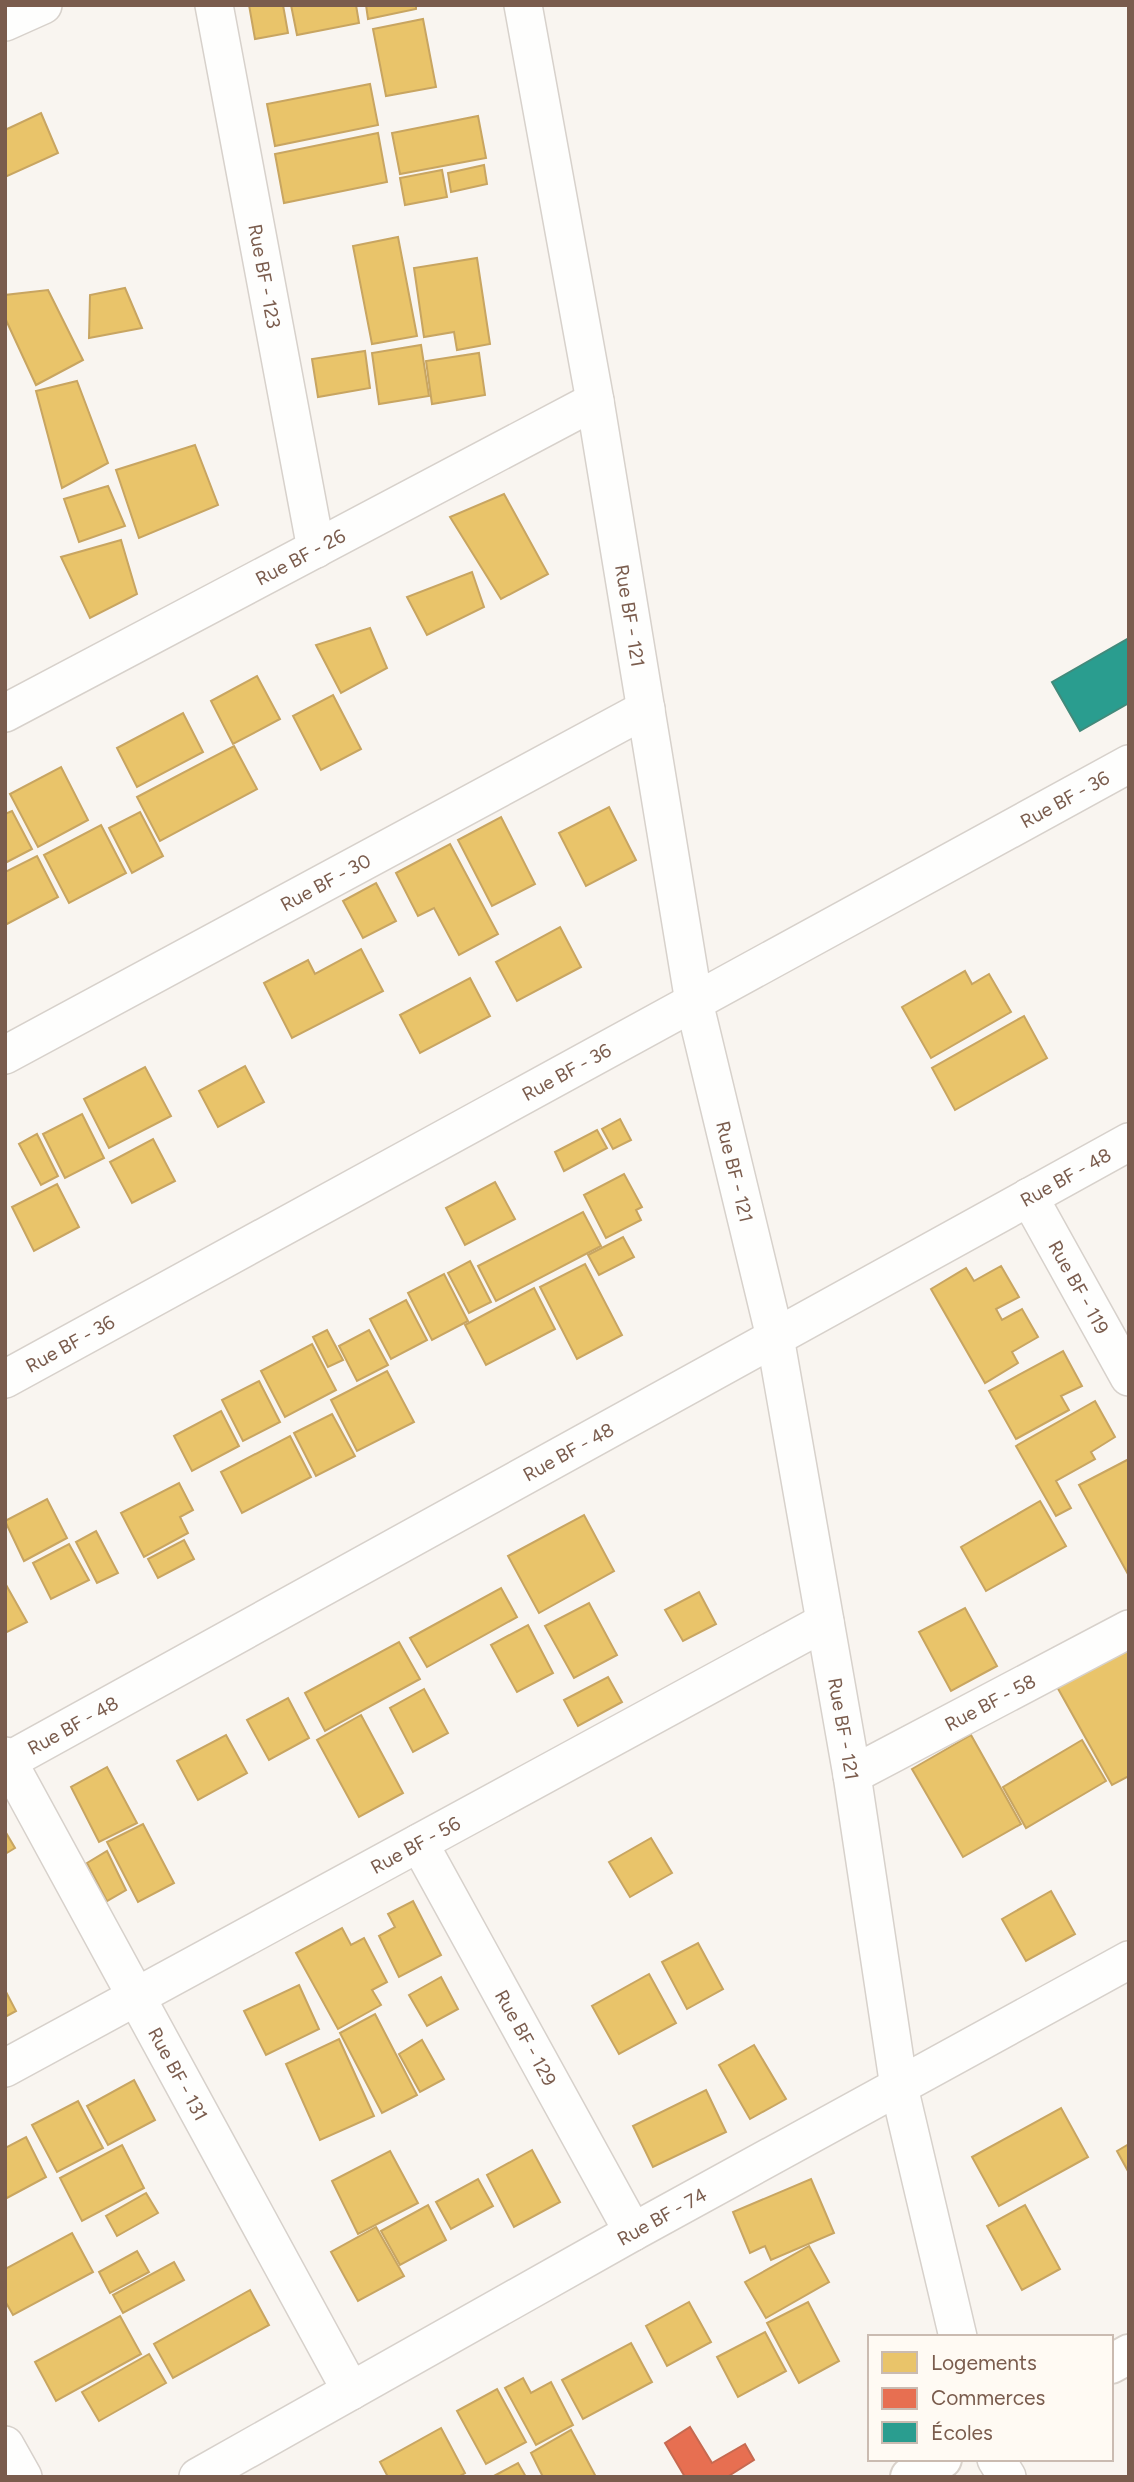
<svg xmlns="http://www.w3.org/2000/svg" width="1134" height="2482" viewBox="0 0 1134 2482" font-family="Figtree,sans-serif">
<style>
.homes{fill:#e9c46a;stroke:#c8a561;stroke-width:2}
.shops{fill:#e76f51;stroke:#c66950;stroke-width:2}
.schools{fill:#2a9d8f;stroke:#428a7b;stroke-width:2}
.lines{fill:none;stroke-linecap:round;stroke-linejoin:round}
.street-casing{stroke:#d7d1cb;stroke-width:40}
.secondary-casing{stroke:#d9d2cb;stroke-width:42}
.street{stroke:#fefefd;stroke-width:37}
.secondary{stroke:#fefefd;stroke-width:38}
.labels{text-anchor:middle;stroke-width:7;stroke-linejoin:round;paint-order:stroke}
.street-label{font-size:19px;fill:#7a5c4d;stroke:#fffaf3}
</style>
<rect width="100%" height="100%" fill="#f9f5f0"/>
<g class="homes">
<polygon points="249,5 283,5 288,33 255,39"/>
<polygon points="291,5 356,5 359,23 297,35"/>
<polygon points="366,5 416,5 416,9 368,19"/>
<polygon points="423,19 436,87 386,96 373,29"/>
<polygon points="370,84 378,125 275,146 267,104"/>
<polygon points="41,113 58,153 5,177 5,130"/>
<polygon points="478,116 486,158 400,174 392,133"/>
<polygon points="378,133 387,182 284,203 275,154"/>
<polygon points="484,165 487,184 451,192 448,173"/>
<polygon points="442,170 447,197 405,205 400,178"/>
<polygon points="398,237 417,336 372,344 353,246"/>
<polygon points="477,258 490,344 457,350 454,332 424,337 414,268"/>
<polygon points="125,288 142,328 89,338 90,295"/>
<polygon points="48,290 83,360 36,385 5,318 5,295"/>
<polygon points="421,345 429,396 379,404 372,353"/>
<polygon points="365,351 370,388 318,397 312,359"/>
<polygon points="479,353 485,395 432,404 426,361"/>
<polygon points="77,381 108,463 62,488 36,391"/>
<polygon points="195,445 218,505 139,538 116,470"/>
<polygon points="108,486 125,526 79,542 64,499"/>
<polygon points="504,494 548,574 501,599 450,517"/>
<polygon points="121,540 137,594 90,618 61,557"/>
<polygon points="472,572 484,607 427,635 407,597"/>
<polygon points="370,628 387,668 341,693 316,645"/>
<polygon points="257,676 280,719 233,744 211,701"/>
<polygon points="333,695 361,749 321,770 293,716"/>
<polygon points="183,713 203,752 137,787 117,748"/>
<polygon points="234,746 257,789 160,841 137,797"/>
<polygon points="61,767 88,820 38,847 10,794"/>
<polygon points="609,807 636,860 586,886 559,833"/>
<polygon points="12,811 32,849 5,863 5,814"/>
<polygon points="140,812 163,856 132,873 109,828"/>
<polygon points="501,817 535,884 492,906 458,840"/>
<polygon points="101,825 126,873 69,903 44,855"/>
<polygon points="450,844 498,934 459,955 434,908 418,916 396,873"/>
<polygon points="37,856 58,897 5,925 5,872"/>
<polygon points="376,883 396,921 363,938 343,901"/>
<polygon points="560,927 581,967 517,1001 496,962"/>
<polygon points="361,949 383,991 292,1038 264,983 308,960 315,974"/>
<polygon points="965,971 972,984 989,974 1011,1012 931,1058 902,1007"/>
<polygon points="470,978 490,1016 420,1053 400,1015"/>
<polygon points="1024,1016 1047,1058 955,1110 932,1068"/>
<polygon points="245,1066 264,1102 218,1127 199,1091"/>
<polygon points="145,1067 171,1116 109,1148 84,1099"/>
<polygon points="82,1114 104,1158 65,1178 43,1134"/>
<polygon points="620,1119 631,1140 613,1149 602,1129"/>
<polygon points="597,1130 607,1148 564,1171 555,1152"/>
<polygon points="37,1134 58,1176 41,1185 19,1144"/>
<polygon points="153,1139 175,1181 132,1203 110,1162"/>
<polygon points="624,1174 642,1207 636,1210 641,1220 606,1238 584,1195"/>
<polygon points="495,1182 515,1219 465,1245 446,1208"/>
<polygon points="57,1184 79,1227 34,1251 12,1207"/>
<polygon points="583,1212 601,1246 496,1301 478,1266"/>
<polygon points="623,1237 634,1257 599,1275 588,1255"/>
<polygon points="470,1261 491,1302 469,1313 448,1273"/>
<polygon points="585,1264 622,1335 577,1359 540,1287"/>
<polygon points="1001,1266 1019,1297 996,1309 1002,1320 1022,1309 1038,1337 1012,1352 1018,1363 985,1383 931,1289 966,1268 974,1281"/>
<polygon points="444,1274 468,1321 432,1340 408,1293"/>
<polygon points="534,1288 555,1329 486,1365 465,1325"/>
<polygon points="406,1300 427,1340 391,1359 370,1319"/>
<polygon points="327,1330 343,1360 328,1367 313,1337"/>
<polygon points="369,1330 388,1365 357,1381 339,1346"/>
<polygon points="312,1344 336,1390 285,1417 261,1371"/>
<polygon points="1063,1351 1082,1386 1061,1396 1069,1410 1016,1439 989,1391"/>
<polygon points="387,1371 414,1422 357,1451 331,1400"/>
<polygon points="259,1381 280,1422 243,1441 222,1400"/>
<polygon points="1095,1401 1115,1437 1091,1452 1095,1459 1056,1481 1071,1508 1056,1516 1016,1446"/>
<polygon points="221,1411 239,1446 192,1471 174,1436"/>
<polygon points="332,1414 355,1456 316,1476 294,1433"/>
<polygon points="290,1436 311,1477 242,1513 221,1472"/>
<polygon points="1129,1459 1129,1576 1079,1485"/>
<polygon points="179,1483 193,1510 180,1517 188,1533 144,1557 121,1513"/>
<polygon points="47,1499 67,1538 24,1561 5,1521"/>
<polygon points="1040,1501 1066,1546 986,1591 961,1547"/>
<polygon points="584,1515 614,1571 539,1613 508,1556"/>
<polygon points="96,1531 118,1573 97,1583 76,1542"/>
<polygon points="184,1540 194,1559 158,1578 148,1559"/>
<polygon points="69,1544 89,1580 51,1599 33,1563"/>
<polygon points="5,1583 27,1622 5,1633"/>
<polygon points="501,1588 517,1617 427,1667 410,1638"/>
<polygon points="699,1592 716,1624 683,1641 665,1610"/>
<polygon points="589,1603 617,1655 574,1678 545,1626"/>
<polygon points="965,1608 997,1666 951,1691 919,1632"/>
<polygon points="528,1625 553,1673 517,1692 491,1645"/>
<polygon points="399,1642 420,1679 325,1731 305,1693"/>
<polygon points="1129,1643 1129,1776 1112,1785 1056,1685"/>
<polygon points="608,1677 622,1702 578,1726 564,1700"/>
<polygon points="424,1689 448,1733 413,1752 390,1708"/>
<polygon points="288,1698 309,1738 269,1760 247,1720"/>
<polygon points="361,1715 403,1793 359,1817 317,1740"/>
<polygon points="226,1735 247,1773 198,1800 177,1761"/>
<polygon points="971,1735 1021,1824 963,1857 912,1769"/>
<polygon points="1082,1740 1106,1781 1026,1828 1003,1787"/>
<polygon points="107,1767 137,1823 99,1842 71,1787"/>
<polygon points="143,1824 174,1883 138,1902 107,1842"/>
<polygon points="5,1831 15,1848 5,1854"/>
<polygon points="651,1838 672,1873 630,1897 609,1862"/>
<polygon points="107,1851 126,1890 107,1901 87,1863"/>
<polygon points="1051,1891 1075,1934 1026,1961 1002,1919"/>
<polygon points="413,1901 441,1955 399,1977 379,1936 395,1927 388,1914"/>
<polygon points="342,1928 351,1945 364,1938 387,1982 372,1990 381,2005 338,2029 296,1953"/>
<polygon points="698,1943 723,1989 687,2009 662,1962"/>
<polygon points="649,1974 676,2023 619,2054 592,2006"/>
<polygon points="441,1977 458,2009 427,2026 409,1995"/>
<polygon points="299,1985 319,2029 266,2055 244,2011"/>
<polygon points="5,1990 16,2011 5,2017"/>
<polygon points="375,2014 417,2095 382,2113 340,2033"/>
<polygon points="339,2039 374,2116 320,2140 286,2064"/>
<polygon points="422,2040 444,2079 420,2092 399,2054"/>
<polygon points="754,2045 786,2099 750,2119 719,2065"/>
<polygon points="134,2080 155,2120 108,2145 87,2106"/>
<polygon points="706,2090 726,2132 653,2167 633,2126"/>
<polygon points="78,2101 103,2148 57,2172 32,2125"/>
<polygon points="1061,2108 1088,2157 999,2206 972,2157"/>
<polygon points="26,2137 46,2177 5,2199 5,2148"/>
<polygon points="1129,2144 1129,2173 1117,2151"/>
<polygon points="122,2145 144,2188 82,2221 60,2178"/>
<polygon points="532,2150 560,2202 514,2227 487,2175"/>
<polygon points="390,2151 418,2203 358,2234 332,2181"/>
<polygon points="478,2179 493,2206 451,2229 436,2202"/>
<polygon points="811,2179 834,2233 771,2260 765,2246 750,2253 733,2212"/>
<polygon points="146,2193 158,2213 117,2236 106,2216"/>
<polygon points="428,2205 446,2240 400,2265 381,2231"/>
<polygon points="1025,2205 1060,2269 1022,2290 987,2226"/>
<polygon points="376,2227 404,2276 358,2301 331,2252"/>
<polygon points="72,2233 93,2272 13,2315 5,2301 5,2269"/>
<polygon points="809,2246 829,2282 766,2318 745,2282"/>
<polygon points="137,2251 149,2272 110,2293 99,2272"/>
<polygon points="174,2262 184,2280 123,2313 113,2295"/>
<polygon points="250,2290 269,2325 173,2378 154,2344"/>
<polygon points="689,2302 711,2342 667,2366 646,2326"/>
<polygon points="808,2302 839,2361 799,2383 767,2323"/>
<polygon points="120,2316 141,2354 56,2401 35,2362"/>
<polygon points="765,2332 786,2371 738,2397 717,2357"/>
<polygon points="631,2343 652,2382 583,2419 562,2380"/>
<polygon points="149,2354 166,2383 99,2421 82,2392"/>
<polygon points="523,2378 531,2393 551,2382 573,2425 536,2445 505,2388"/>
<polygon points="497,2389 526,2442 486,2464 457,2411"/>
<polygon points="441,2428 465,2473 458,2477 388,2477 380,2462"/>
<polygon points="571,2430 596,2477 543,2477 531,2453"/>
<polygon points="518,2463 526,2477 492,2477"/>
</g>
<polygon class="shops" points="690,2427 712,2463 745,2444 754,2460 727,2477 685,2477 665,2443"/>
<polygon class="schools" points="1129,638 1129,703 1080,731 1052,682"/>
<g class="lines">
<g class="street-casing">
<g id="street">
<path id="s1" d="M214,5L316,549"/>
<path id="s2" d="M523,5L595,401L694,1002L775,1337L852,1775L899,2087L958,2337"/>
<polyline points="5,22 43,5"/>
<path id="s3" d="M5,713L595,401"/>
<path id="s4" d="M5,1055L646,709"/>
<path id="s5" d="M1029,1197L1129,1377"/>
<path id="s6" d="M5,1379L1129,764"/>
<path id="s7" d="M5,1756L351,2391"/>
<path id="s8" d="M8,1761L1129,1142"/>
<path id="s9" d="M852,1775L1129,1629"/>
<path id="s10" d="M419,1843L633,2232"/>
<path id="s11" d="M5,2068L825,1622"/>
<polyline points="5,2445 23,2477"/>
<polyline points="996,2459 1007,2477"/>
<path id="s12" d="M198,2477L633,2232L1129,1960"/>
</g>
</g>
<g class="secondary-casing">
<g id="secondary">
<polyline points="1111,2364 1129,2354"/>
<polyline points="910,2477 942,2459"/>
</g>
</g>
<use href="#street" class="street"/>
<use href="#secondary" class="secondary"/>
</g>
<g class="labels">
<g class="street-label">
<text dy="7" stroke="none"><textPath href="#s1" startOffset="276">Rue BF - 123</textPath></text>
<text dy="7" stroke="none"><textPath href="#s3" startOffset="334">Rue BF - 26</textPath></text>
<text dy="7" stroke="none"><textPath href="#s2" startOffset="620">Rue BF - 121</textPath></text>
<text dy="7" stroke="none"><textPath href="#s6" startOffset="1208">Rue BF - 36</textPath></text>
<text dy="7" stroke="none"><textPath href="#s4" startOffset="364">Rue BF - 30</textPath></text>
<text dy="7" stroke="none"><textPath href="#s6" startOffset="640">Rue BF - 36</textPath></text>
<text dy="7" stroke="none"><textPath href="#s2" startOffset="1186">Rue BF - 121</textPath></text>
<text dy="7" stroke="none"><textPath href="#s8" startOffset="1208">Rue BF - 48</textPath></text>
<text dy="7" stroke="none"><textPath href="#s5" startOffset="103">Rue BF - 119</textPath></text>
<text dy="7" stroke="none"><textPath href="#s6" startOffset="74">Rue BF - 36</textPath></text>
<text dy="7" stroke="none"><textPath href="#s8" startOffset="640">Rue BF - 48</textPath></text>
<text dy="7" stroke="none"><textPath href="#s9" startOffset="156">Rue BF - 58</textPath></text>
<text dy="7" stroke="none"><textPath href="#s8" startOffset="74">Rue BF - 48</textPath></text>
<text dy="7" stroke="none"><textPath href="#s2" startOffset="1754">Rue BF - 121</textPath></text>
<text dy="7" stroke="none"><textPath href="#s11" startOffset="467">Rue BF - 56</textPath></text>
<text dy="7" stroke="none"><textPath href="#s10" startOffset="222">Rue BF - 129</textPath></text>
<text dy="7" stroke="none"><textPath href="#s7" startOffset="362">Rue BF - 131</textPath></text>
<text dy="7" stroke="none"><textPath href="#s12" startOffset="532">Rue BF - 74</textPath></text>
</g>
</g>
<rect width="1134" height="2482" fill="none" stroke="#7a5c4d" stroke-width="14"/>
<rect x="868" y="2335" width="245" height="126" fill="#fffaf3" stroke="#cabbb1" stroke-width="2"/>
<rect x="882" y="2352" width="35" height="21" fill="#e9c46a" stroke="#cabbb1" stroke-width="2"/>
<text x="931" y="2370" font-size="21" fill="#7a5c4d">Logements</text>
<rect x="882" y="2388" width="35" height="21" fill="#e76f51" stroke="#cabbb1" stroke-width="2"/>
<text x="931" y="2405" font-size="21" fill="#7a5c4d">Commerces</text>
<rect x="882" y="2422" width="35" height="21" fill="#2a9d8f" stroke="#cabbb1" stroke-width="2"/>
<text x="931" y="2440" font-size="21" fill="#7a5c4d">Écoles</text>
</svg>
